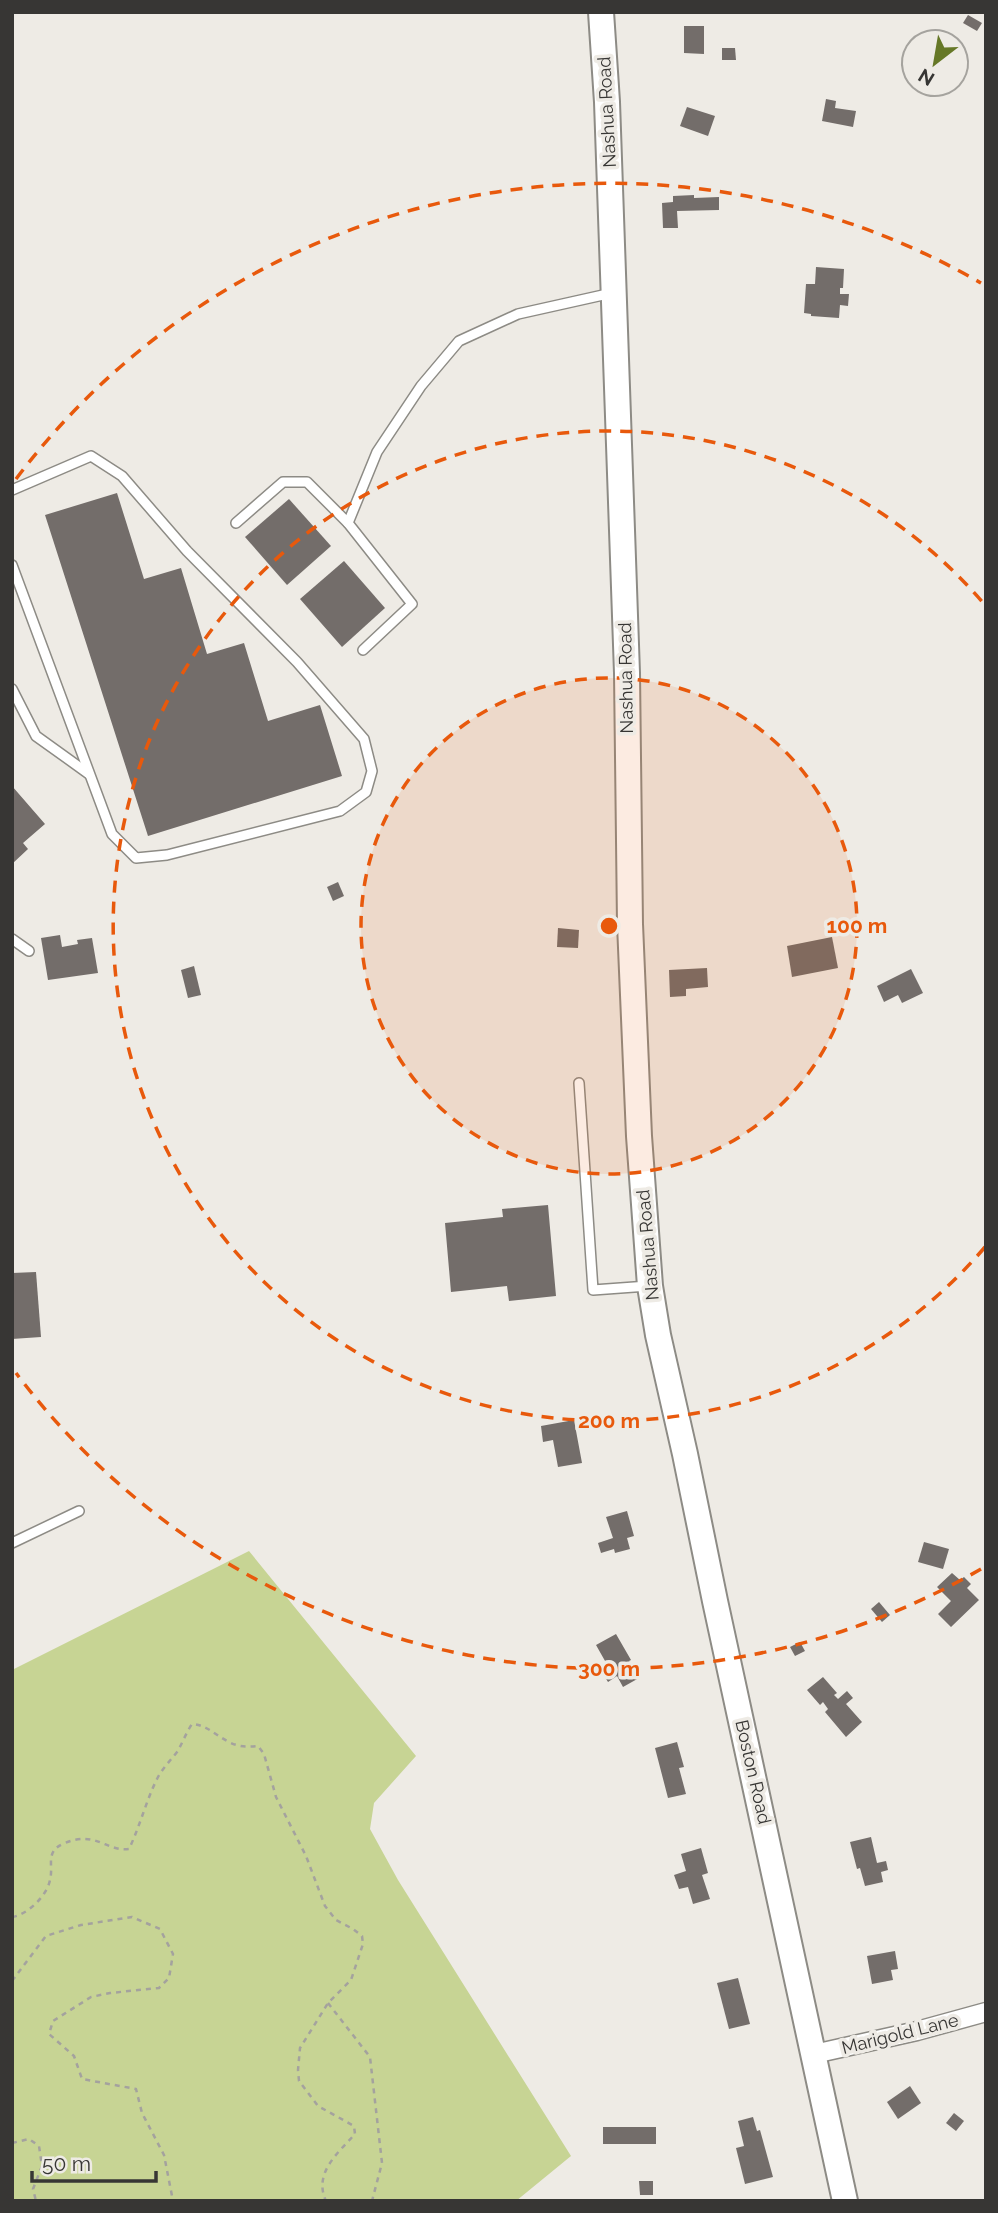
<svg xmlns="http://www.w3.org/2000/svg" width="998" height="2213" viewBox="0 0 998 2213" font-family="Raleway,sans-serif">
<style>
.green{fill:#c7d494}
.building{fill:#736d6a}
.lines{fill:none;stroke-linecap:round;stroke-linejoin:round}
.lane-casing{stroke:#8d8b85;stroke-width:12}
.street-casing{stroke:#8d8b85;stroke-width:21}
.secondary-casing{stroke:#8d8b85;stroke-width:28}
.path{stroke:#a4a29e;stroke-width:2.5;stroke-dasharray:5 5;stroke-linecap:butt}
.lane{stroke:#fff;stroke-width:9}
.street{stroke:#fff;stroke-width:18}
.secondary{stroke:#fff;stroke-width:24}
.ring{fill:none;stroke:#e8590c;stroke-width:3.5;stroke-dasharray:12 9}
.labels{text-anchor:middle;stroke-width:7;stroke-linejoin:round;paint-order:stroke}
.street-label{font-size:18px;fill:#373634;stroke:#eeebe5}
.centre{fill:#e8590c;stroke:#eeebe5;stroke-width:3.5}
.ring-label{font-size:21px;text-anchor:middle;font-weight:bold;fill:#e8590c;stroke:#eeebe5;stroke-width:7;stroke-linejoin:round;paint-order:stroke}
</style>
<rect width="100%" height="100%" fill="#eeebe5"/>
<polygon class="green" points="249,1551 416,1756 374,1803 370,1829 398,1880 571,2156 516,2201 12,2201 12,1670"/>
<g class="building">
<polygon points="968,15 982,23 977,31 963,23"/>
<polygon points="684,26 704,26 704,54 684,53"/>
<polygon points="722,48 735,48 736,60 722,60"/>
<polygon points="826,99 836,101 835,108 856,111 853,127 822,121"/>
<polygon points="687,107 715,116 708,136 680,126"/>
<polygon points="694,195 694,198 719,197 719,210 677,211 678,228 663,228 662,203 673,202 673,196"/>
<polygon points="816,267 844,269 843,288 840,288 840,294 849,294 848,306 840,305 839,318 811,316 811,314 804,313 806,284 815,284"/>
<polygon points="117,493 144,579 181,568 207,654 244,643 268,721 320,705 342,776 148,836 45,515"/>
<polygon points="289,499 331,546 287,585 245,537"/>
<polygon points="344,561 385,608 342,647 300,599"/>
<polygon points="12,786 45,824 23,843 28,849 12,864"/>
<polygon points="338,882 344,896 333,901 327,887"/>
<polygon points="558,928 579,930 578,948 557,947"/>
<polygon points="60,935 62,947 78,944 77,940 92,938 98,973 48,980 41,938"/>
<polygon points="832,937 838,968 792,977 787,946"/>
<polygon points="194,966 201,995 188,998 181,970"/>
<polygon points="707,968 708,987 686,989 686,996 670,997 669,970"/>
<polygon points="911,969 923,993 902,1003 898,995 884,1002 877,986"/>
<polygon points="548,1205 556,1296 509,1301 507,1286 451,1292 445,1223 503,1217 502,1209"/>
<polygon points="36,1272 41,1337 12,1339 12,1273"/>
<polygon points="574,1420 582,1463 558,1467 553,1440 543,1442 541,1426"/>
<polygon points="627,1511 634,1536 627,1538 630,1549 615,1553 614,1549 601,1553 598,1543 613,1538 606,1517"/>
<polygon points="924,1542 949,1549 943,1569 918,1562"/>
<polygon points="952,1573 960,1580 964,1577 971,1584 967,1588 979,1600 951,1627 938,1614 951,1601 937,1587"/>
<polygon points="879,1602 890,1615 882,1622 871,1609"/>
<polygon points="616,1634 631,1660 629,1661 639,1678 623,1687 617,1676 608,1682 602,1672 609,1668 596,1645"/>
<polygon points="800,1642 805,1651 795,1656 790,1647"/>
<polygon points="823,1677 837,1693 834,1695 838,1699 847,1691 853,1698 846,1704 862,1722 846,1737 825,1712 828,1709 823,1702 820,1705 807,1690"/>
<polygon points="677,1742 684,1767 679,1768 686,1794 668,1798 655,1748"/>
<polygon points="871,1837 877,1863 886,1861 888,1870 881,1872 883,1882 865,1886 860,1868 857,1869 850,1842"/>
<polygon points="701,1848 708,1873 702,1875 710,1899 693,1904 688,1887 679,1889 674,1875 686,1871 681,1854"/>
<polygon points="895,1951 898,1969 891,1970 893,1980 872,1984 867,1956"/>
<polygon points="738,1978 750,2024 729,2029 717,1983"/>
<polygon points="910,2086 921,2103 898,2119 887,2102"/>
<polygon points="954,2113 964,2121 956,2131 946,2123"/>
<polygon points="753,2117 757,2131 760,2130 773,2177 745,2184 736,2148 744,2146 738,2121"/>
<rect x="603" y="2127" width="53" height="17"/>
<polygon points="639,2181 653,2181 653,2195 640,2195"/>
</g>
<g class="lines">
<g class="lane-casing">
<g id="lane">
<polyline points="12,490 91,456 122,476 187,551 297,662 364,739 372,771 366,792 340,811 167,855 136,858 112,834 12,565"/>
<polyline points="236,523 283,482 307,482 348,523"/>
<polyline points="363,650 412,604 348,523 377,452 421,386 459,341 518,314 612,293"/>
<polyline points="12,689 36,736 89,774"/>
<polyline points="12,939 29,951"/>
<polyline points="579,1083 593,1290 648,1286"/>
<polyline points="12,1543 79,1511"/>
</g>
</g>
<g class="street-casing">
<polyline id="street" points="814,2054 917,2031 986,2012"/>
</g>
<g class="secondary-casing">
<polyline id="secondary" points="601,12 607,102 627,673 630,924 639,1136 650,1286 658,1335 685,1454 715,1601 845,2201"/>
</g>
<g class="path">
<path d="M12,1917C27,1915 47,1896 50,1880C54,1865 44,1851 65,1843C96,1830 106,1852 129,1849C140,1826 146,1801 157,1779C162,1769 170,1761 177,1752C182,1744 186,1733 192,1724C207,1725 215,1735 229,1742C238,1747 248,1747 258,1746L264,1754L276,1797L306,1856L325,1906L336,1920L353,1929L362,1936L363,1944L351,1980L328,2003L300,2048L298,2070L299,2081L318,2106L354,2126L355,2134C338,2153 313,2173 326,2201"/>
<polyline points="12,1981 46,1936 81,1925 132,1917 160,1929 173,1954 169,1978 159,1988 110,1993 91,1997 53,2021 49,2034 74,2056 82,2079 136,2089 142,2113 164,2155 173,2201"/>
<polyline points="328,2003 370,2057 382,2163 372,2201"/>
<polyline points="12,2143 29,2139 39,2146 42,2166 33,2189 36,2201"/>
<polyline points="259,2201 262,2201"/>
</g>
<use href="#lane" class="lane"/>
<use href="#street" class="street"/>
<use href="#secondary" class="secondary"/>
</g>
<circle cx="609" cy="926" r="248" fill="#e8590c" fill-opacity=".12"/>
<g class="ring">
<circle cx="609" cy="926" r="248"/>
<path d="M985 1247A495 495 0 1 1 985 605"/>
<path d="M981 1569A743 743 0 0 1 16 1373M16 479A743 743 0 0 1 981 283"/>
</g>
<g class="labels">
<g class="street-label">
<text transform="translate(607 112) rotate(-93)" y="6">Nashua Road</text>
<text transform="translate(626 678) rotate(-91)" y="6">Nashua Road</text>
<text transform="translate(648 1245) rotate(-95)" y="6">Nashua Road</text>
<text transform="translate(753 1772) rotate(77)" y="6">Boston Road</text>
<text transform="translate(900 2034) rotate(-14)" y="6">Marigold Lane</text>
</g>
</g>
<circle cx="609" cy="926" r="10" class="centre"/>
<g class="ring-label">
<text x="857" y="933">100 m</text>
<text x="609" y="1428">200 m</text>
<text x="609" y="1676">300 m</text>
</g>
<rect width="998" height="2213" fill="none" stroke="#373634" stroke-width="28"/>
<g transform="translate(935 63) rotate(211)"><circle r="33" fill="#eeebe5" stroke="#a5a39e" stroke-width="2"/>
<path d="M0-5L12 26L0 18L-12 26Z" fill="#667827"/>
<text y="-10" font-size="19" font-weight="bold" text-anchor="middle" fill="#373634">N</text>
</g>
<path d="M32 2171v10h124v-10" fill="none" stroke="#373634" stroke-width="3.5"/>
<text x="42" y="2171" font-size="21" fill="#373634" stroke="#eeebe5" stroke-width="5" paint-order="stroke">50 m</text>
</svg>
